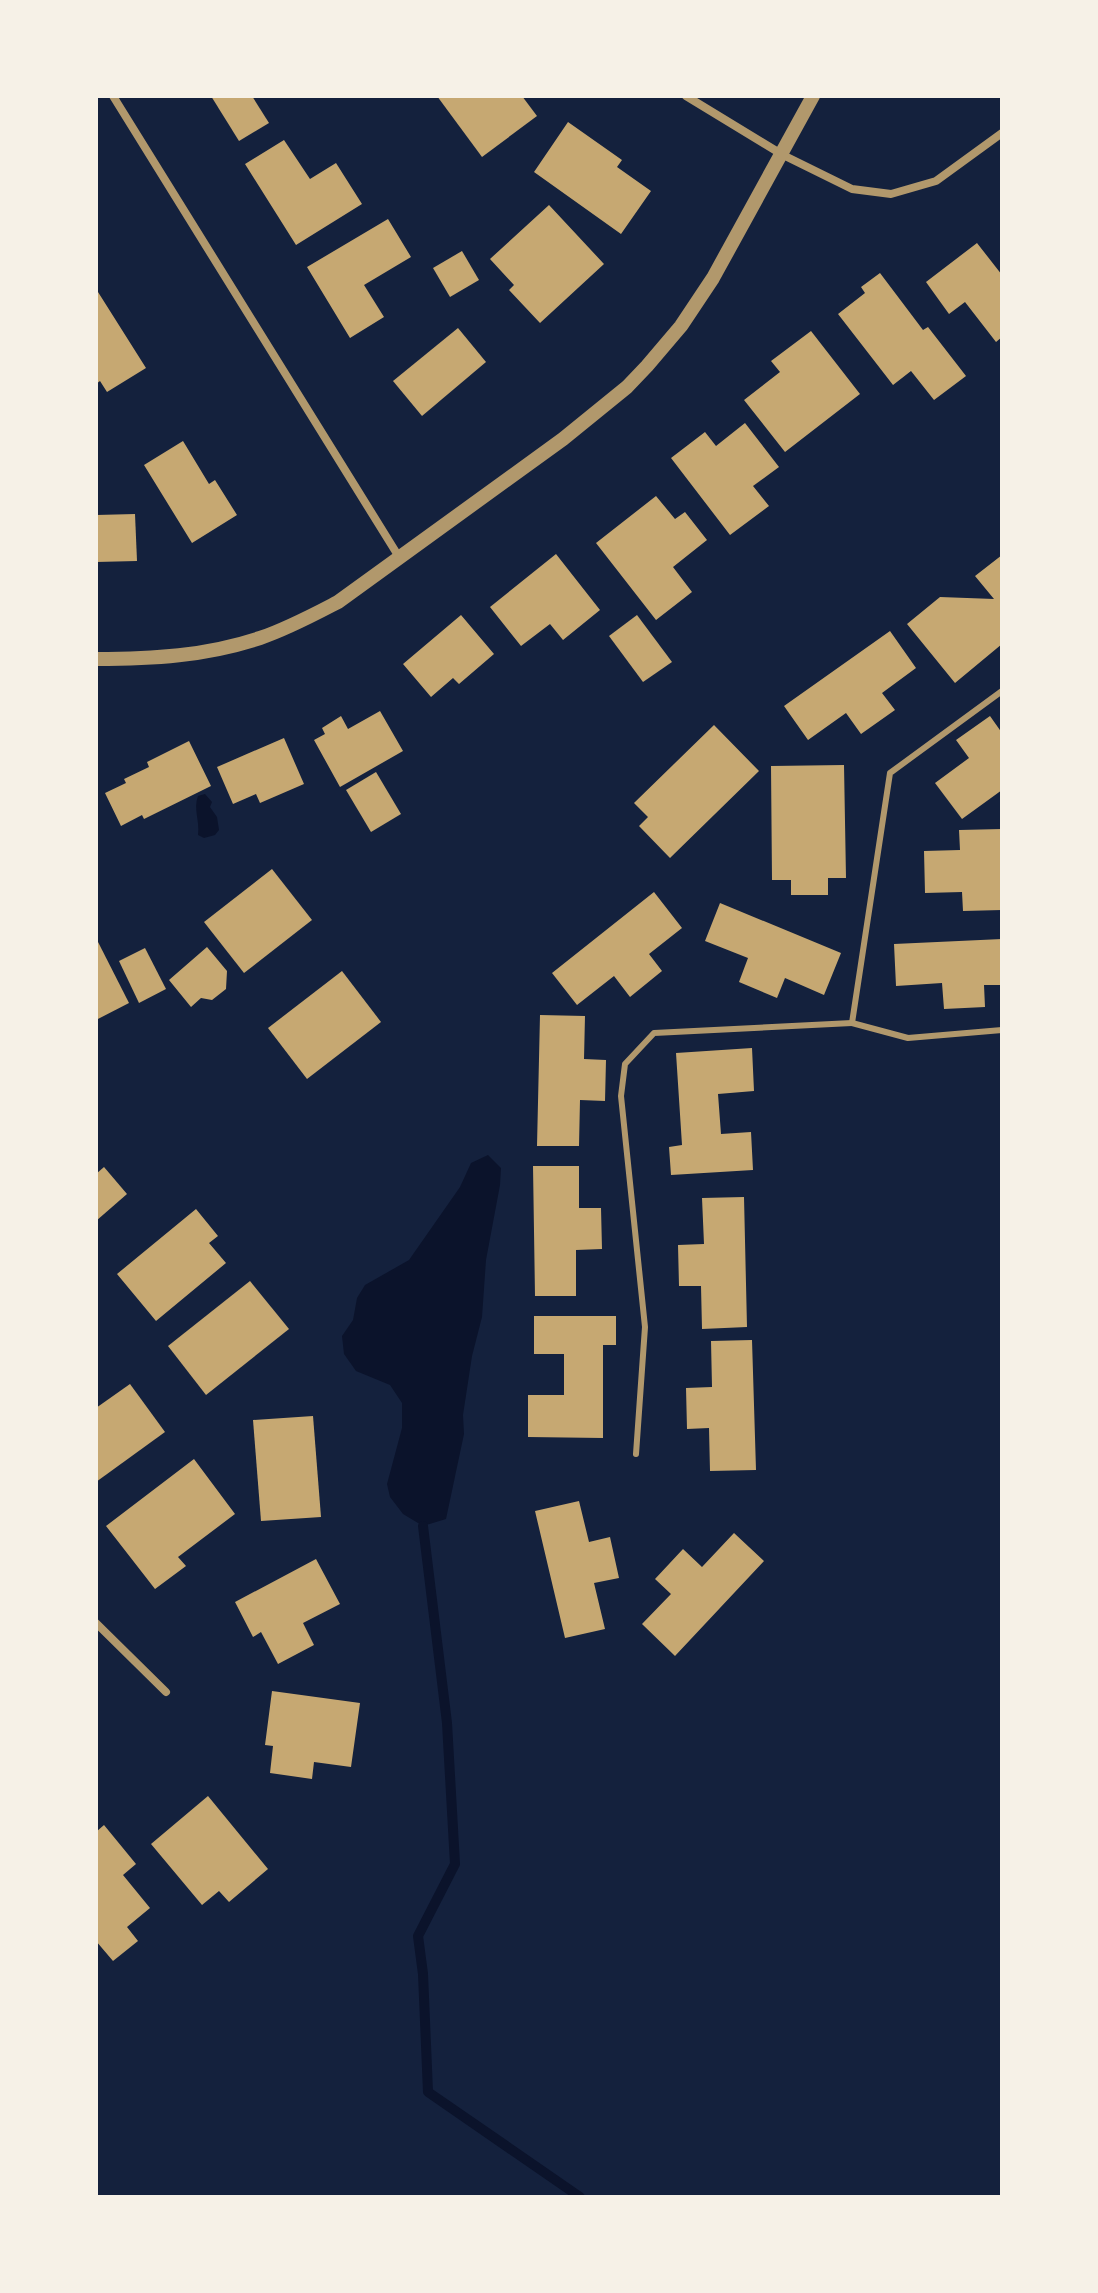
<svg xmlns="http://www.w3.org/2000/svg" width="1098" height="2293" viewBox="0 0 1098 2293" font-family="'Source Serif 4',serif">
<style>
.water{fill:#0b132b}
.lines{fill:none;stroke-linecap:round;stroke-linejoin:round}
.stream{stroke:#0b132b;stroke-width:10}
.building{fill:#c6a872}
.service{stroke:#b1986c;stroke-width:6}
.minor{stroke:#b1986c;stroke-width:8}
.tertiary{stroke:#b1986c;stroke-width:14}
</style>
<rect width="100%" height="100%" fill="#14213d"/>
<g class="water">
<path d="M205,794L212,802L210,807L217,817L219,830L215,835L204,838L198,835C200,821 193,809 198,796Z"/>
<polygon points="488,1155 501,1168 500,1185 486,1260 482,1317 472,1356 463,1415 464,1434 446,1519 423,1526 403,1514 390,1497 387,1484 402,1428 402,1403 390,1385 356,1371 344,1354 342,1336 353,1320 357,1298 365,1285 409,1260 460,1187 471,1163"/>
</g>
<g class="lines">
<polyline class="stream" points="423,1526 447,1723 455,1864 418,1936 423,1974 428,2092 580,2197"/>
</g>
<g class="building">
<polygon points="211,96 252,96 269,123 239,141"/>
<polygon points="437,96 522,96 537,116 482,157"/>
<polygon points="568,122 622,160 617,167 651,191 621,234 534,172"/>
<polygon points="284,140 310,179 336,163 362,204 296,245 245,164"/>
<polygon points="549,205 604,264 540,323 509,290 514,285 490,259"/>
<polygon points="388,219 411,257 364,285 384,317 350,338 307,267"/>
<polygon points="977,243 1002,275 1002,337 996,342 965,302 949,314 926,282"/>
<polygon points="462,251 479,280 450,297 433,268"/>
<polygon points="880,273 923,330 928,327 966,376 934,400 911,371 893,385 838,314 865,293 861,287"/>
<polygon points="98,292 146,368 107,392 100,381 96,384 96,294"/>
<polygon points="458,328 486,362 422,416 393,381"/>
<polygon points="811,331 860,394 785,452 744,400 780,372 771,361"/>
<polygon points="745,423 779,467 753,486 769,506 730,535 671,458 705,432 716,446"/>
<polygon points="183,441 209,484 215,480 237,515 192,543 144,465"/>
<polygon points="656,496 675,519 685,512 707,540 673,567 692,592 656,620 596,543"/>
<polygon points="135,514 137,561 96,562 96,515"/>
<polygon points="556,554 600,610 563,640 550,624 521,646 490,607"/>
<polygon points="1002,555 1002,644 955,683 907,624 940,597 994,599 975,576"/>
<polygon points="461,615 494,654 459,684 453,678 431,697 403,664"/>
<polygon points="637,615 672,662 643,682 609,636"/>
<polygon points="890,631 916,668 882,693 895,710 861,734 846,713 808,740 784,706"/>
<polygon points="380,711 403,751 340,787 314,740 325,734 322,728 341,716 348,729"/>
<polygon points="990,716 1002,733 1002,790 962,819 935,783 969,758 956,740"/>
<polygon points="714,725 759,771 670,858 639,826 648,817 634,803"/>
<polygon points="284,738 304,784 260,803 256,794 233,804 217,767"/>
<polygon points="189,741 211,786 144,819 142,815 121,826 105,793 126,783 124,779 149,767 147,762"/>
<polygon points="844,765 846,878 828,878 828,895 791,895 791,880 772,880 771,766"/>
<polygon points="376,772 401,814 371,832 346,790"/>
<polygon points="1002,829 1002,910 963,911 962,892 925,893 924,851 960,850 959,830"/>
<polygon points="272,869 312,920 244,973 204,922"/>
<polygon points="654,892 682,928 649,954 662,971 630,997 614,976 577,1005 552,973"/>
<polygon points="720,903 841,953 824,995 785,978 777,998 739,982 748,958 705,941"/>
<polygon points="96,938 129,1003 96,1020"/>
<polygon points="1002,939 1002,985 984,985 985,1007 944,1009 942,983 896,986 894,944"/>
<polygon points="207,947 227,971 226,989 212,1000 201,998 191,1007 169,980"/>
<polygon points="145,948 166,989 139,1003 119,961"/>
<polygon points="342,971 381,1022 307,1079 268,1028"/>
<polygon points="540,1015 585,1016 584,1059 606,1060 605,1101 580,1100 579,1146 537,1146"/>
<polygon points="752,1048 754,1091 718,1094 721,1134 751,1132 753,1170 671,1175 669,1147 682,1145 676,1053"/>
<polygon points="533,1166 579,1166 579,1208 601,1208 602,1249 576,1250 576,1296 535,1296"/>
<polygon points="104,1167 127,1194 96,1221 96,1174"/>
<polygon points="744,1197 747,1327 702,1329 701,1286 679,1286 678,1245 704,1244 702,1198"/>
<polygon points="196,1209 218,1236 209,1243 226,1263 156,1321 117,1274"/>
<polygon points="250,1281 289,1329 206,1395 168,1346"/>
<polygon points="534,1316 616,1316 616,1345 603,1345 603,1438 528,1437 528,1395 564,1395 564,1354 534,1354"/>
<polygon points="752,1340 756,1470 710,1471 709,1428 687,1429 686,1388 712,1387 711,1341"/>
<polygon points="130,1384 165,1432 96,1482 96,1408"/>
<polygon points="313,1416 321,1517 261,1521 253,1420"/>
<polygon points="194,1459 235,1514 178,1557 186,1566 155,1589 106,1526"/>
<polygon points="579,1501 589,1542 610,1537 619,1578 594,1583 605,1629 565,1638 535,1511"/>
<polygon points="734,1533 764,1561 675,1656 642,1624 671,1594 655,1579 683,1549 702,1567"/>
<polygon points="316,1559 340,1604 303,1623 314,1645 278,1664 261,1632 253,1637 235,1602"/>
<polygon points="272,1691 360,1703 351,1767 314,1762 312,1779 270,1773 273,1746 265,1745"/>
<polygon points="208,1796 268,1869 229,1902 219,1891 202,1905 151,1844"/>
<polygon points="104,1825 136,1864 123,1875 150,1908 127,1927 138,1941 113,1961 96,1941 96,1832"/>
</g>
<g class="lines">
<g class="service">
<polyline points="1002,691 890,773 852,1023 908,1038 1002,1030"/>
<polyline points="636,1454 645,1327 621,1096 625,1064 654,1033 852,1023"/>
</g>
<g class="minor">
<polyline points="113,96 399,557"/>
<polyline points="686,96 783,155 852,189 891,194 936,181 1002,133"/>
<polyline points="96,1623 166,1692"/>
</g>
<path class="tertiary" d="M96,659C152,659 206,656 260,638C287,629 313,615 338,602L563,439L627,387L647,366L681,326L713,278L813,96"/>
</g>
<rect width="1098" height="2293" fill="none" stroke="#f6f1e7" stroke-width="196"/>
</svg>
